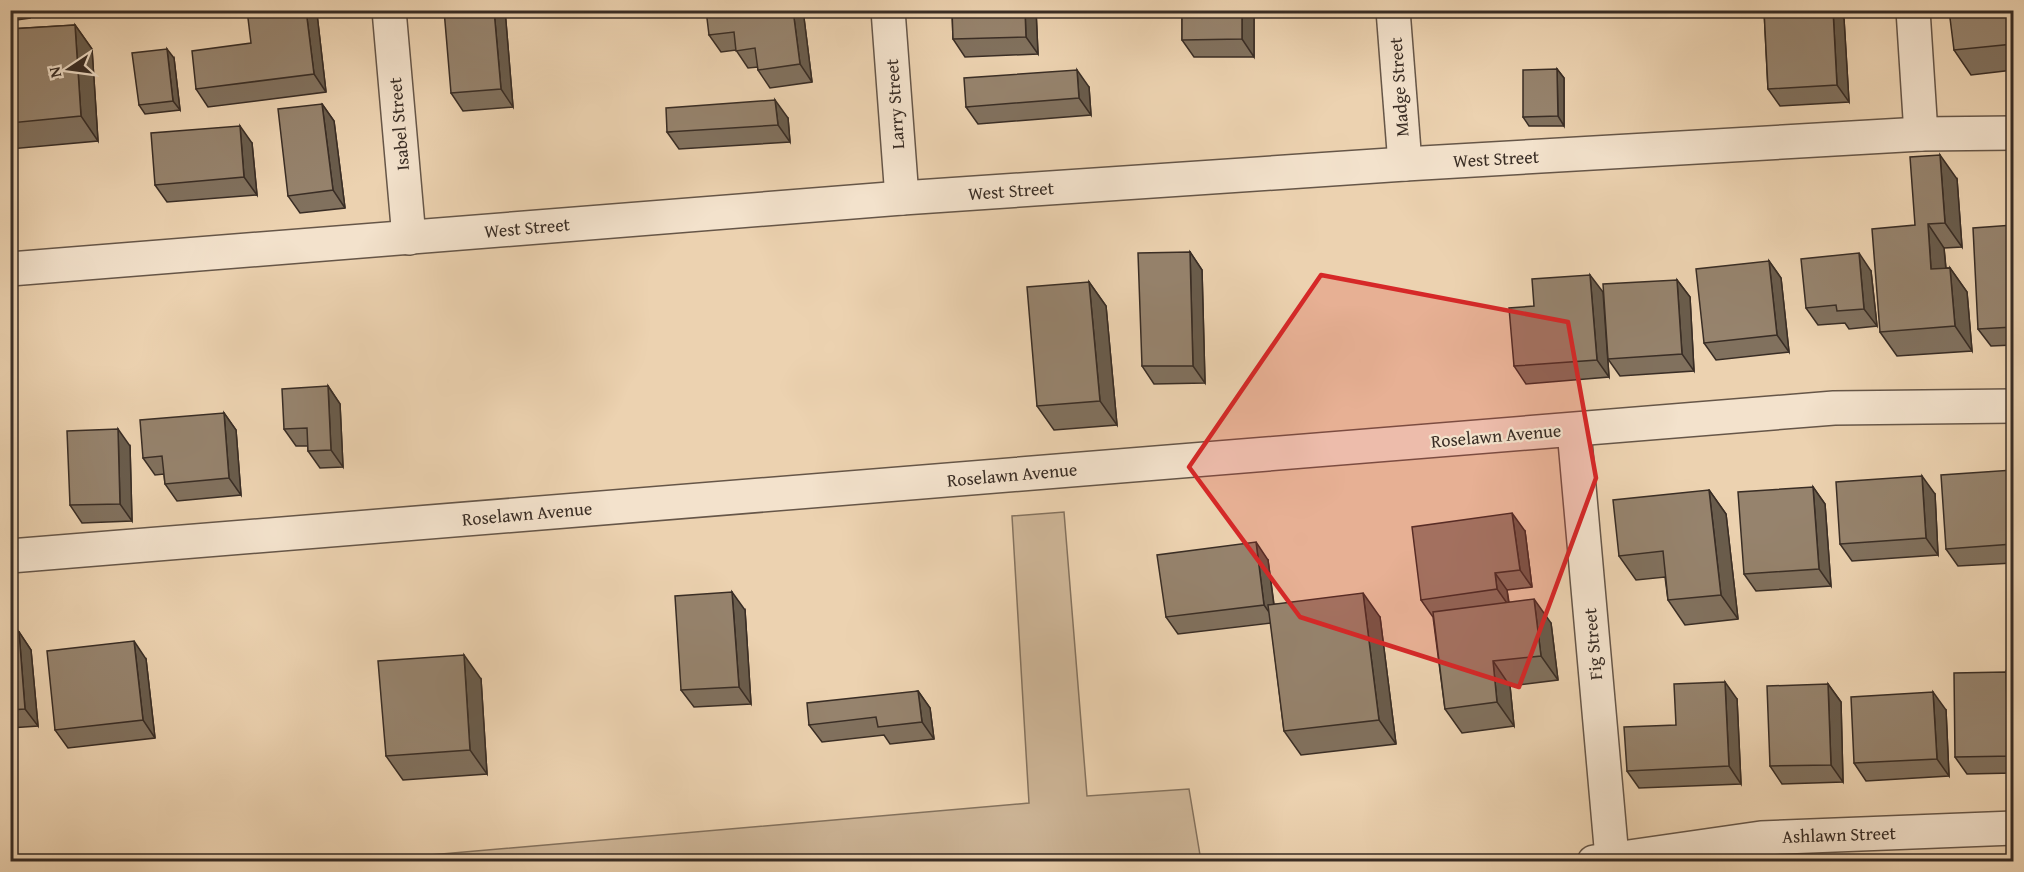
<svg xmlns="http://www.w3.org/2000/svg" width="2024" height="872" viewBox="0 0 2024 872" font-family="'Gentium Book Plus',serif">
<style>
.green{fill:#ceb698;stroke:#84725e;stroke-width:1.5}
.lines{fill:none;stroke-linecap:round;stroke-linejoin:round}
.street-casing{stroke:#665648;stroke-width:36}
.street{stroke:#f3e2cc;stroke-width:33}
.wall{fill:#81715e;stroke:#392d25;stroke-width:1.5}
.shaded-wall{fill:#695c4c;stroke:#392d25;stroke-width:1.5}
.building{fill:#96836d;stroke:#392d25;stroke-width:1.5}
.marked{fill:#d62828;fill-opacity:0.2;stroke:#d62828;stroke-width:4.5;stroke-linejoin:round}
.labels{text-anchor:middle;stroke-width:4.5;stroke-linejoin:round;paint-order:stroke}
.street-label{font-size:18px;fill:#392d25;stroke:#f3e2cc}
</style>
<rect width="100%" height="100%" fill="#ecd2b0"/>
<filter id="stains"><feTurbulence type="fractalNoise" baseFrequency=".00333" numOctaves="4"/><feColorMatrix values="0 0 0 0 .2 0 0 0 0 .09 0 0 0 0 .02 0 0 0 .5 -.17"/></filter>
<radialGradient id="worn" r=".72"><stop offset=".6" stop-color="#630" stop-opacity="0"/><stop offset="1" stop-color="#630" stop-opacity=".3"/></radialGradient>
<polygon class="green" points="1064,512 1087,796 1189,789 1201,861 361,861 1029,803 1012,516"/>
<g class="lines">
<g class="street-casing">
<g id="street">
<polyline points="389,10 409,238"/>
<polyline points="888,10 902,198"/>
<polyline points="1393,10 1405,164"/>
<polyline points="1913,10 1921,134"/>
<polyline points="10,269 902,198 1405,164 1921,134 2014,133"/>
<polyline points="1574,430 1612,858"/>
<polyline points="10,556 1834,408 2014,406"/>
<polyline points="1594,862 1761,838 2014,828"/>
</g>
</g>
<use href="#street" class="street"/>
</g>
<g class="wall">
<polygon points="10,10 29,10 30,18 10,21"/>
<polygon points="505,10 513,107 463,111 451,93"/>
<polygon points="803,10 812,82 770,88 758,70 758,67 748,68 736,50 721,52 709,35"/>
<polygon points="952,10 1036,10 1038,54 965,57 953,39"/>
<polygon points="1182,10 1254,10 1254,57 1194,57 1182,40"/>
<polygon points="1764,10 1838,10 1844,19 1849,102 1780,106 1768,89"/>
<polygon points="2013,10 2013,70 1971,75 1954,50"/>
<polygon points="317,14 326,92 208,107 196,89 251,43"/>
<polygon points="75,25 92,49 98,141 10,149 10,29"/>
<polygon points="174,58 180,110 145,114 139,105"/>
<polygon points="1557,69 1564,78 1564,126 1529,126 1523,117"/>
<polygon points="1089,87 1091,115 978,124 966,107"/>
<polygon points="322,104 334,121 345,208 300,213 288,196"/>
<polygon points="788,118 790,142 679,149 667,132"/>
<polygon points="252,143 257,195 167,202 155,185"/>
<polygon points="1957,179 1962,247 1944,248 1946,268 1950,268 1967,292 1972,351 1897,356 1880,332 1915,225"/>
<polygon points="2013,225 2013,345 1991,346 1978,329"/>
<polygon points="1190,252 1202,270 1205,383 1154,384 1142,366"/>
<polygon points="1769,261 1781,278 1789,352 1716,360 1704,343"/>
<polygon points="1871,271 1877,326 1849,329 1845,323 1818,325 1806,308"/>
<polygon points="1677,280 1690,297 1694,371 1620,376 1608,359"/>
<polygon points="1089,282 1106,306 1117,425 1054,430 1037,406"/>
<polygon points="1603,292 1609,377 1526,384 1514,366 1534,306"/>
<polygon points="328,386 340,404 343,467 320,468 308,451 308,446 296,446 284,429"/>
<polygon points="224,413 236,430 241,495 177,501 165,484 164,474 155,475 143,458"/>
<polygon points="130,446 132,521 82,523 70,505"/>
<polygon points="2013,470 2013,563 1958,566 1946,549"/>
<polygon points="1813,487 1825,504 1831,586 1756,591 1744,574"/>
<polygon points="1709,490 1726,514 1738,619 1685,625 1668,600 1665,577 1636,580 1619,556"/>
<polygon points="1935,494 1938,555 1852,561 1840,544"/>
<polygon points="1525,531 1532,587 1507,590 1509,602 1551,623 1558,680 1510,686 1514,726 1462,733 1445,709 1433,617 1421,600"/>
<polygon points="1268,560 1274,604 1380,617 1396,744 1301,755 1284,731 1271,623 1178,634 1166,617"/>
<polygon points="745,610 751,704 694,707 681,690"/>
<polygon points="19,632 31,650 38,726 10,728 10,633"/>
<polygon points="146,659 155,738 68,748 55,730"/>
<polygon points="481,679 487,774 403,780 386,756"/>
<polygon points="2013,682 2013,773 1967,774 1955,757"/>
<polygon points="1828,684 1841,702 1843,782 1782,784 1770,766"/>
<polygon points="918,691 930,708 934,739 890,744 884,735 822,742 809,725"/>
<polygon points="1737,699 1741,784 1639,788 1627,771 1676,725"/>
<polygon points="1946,710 1949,776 1866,781 1854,763"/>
</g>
<g class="shaded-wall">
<polygon points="25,10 29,10 30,18"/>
<polygon points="306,10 314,10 317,14 326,92 314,74"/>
<polygon points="494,10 505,10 513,107 501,89"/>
<polygon points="793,10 803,10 812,82 800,64"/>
<polygon points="1025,10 1036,10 1038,54 1026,37"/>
<polygon points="1242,10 1254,10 1254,57 1242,39"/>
<polygon points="1833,10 1838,10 1844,19 1849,102 1837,85"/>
<polygon points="75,25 92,49 98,141 81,116"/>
<polygon points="167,49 174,58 180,110 173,101"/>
<polygon points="1557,69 1564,78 1564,126 1558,116"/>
<polygon points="1077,70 1089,87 1091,115 1079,98"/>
<polygon points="775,100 788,118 790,142 778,125"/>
<polygon points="322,104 334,121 345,208 333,190"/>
<polygon points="240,126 252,143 257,195 244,177"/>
<polygon points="1940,155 1957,179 1962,247 1945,223"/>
<polygon points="1928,224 1944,248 1948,294 1931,269"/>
<polygon points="1190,252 1202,270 1205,383 1193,366"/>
<polygon points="1859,253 1871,271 1877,326 1864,309"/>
<polygon points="1769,261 1781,278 1789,352 1777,335"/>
<polygon points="1950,268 1967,292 1972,351 1955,326"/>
<polygon points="1590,275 1603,292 1609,377 1597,360"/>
<polygon points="1677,280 1690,297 1694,371 1682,354"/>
<polygon points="1089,282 1106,306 1117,425 1100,401"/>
<polygon points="328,386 340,404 343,467 331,450"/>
<polygon points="224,413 236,430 241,495 229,478"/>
<polygon points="118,429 130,446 132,521 120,504"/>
<polygon points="1922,476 1935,494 1938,555 1926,538"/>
<polygon points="1813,487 1825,504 1831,586 1819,569"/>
<polygon points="1709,490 1726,514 1738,619 1721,595"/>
<polygon points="1512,513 1525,531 1532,587 1520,570"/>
<polygon points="1256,542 1268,560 1276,622 1264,605"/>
<polygon points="1495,573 1507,590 1509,606 1497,589"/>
<polygon points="732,592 745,610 751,704 739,687"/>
<polygon points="1363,593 1380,617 1396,744 1379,720"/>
<polygon points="1534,599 1551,623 1558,680 1541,656"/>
<polygon points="19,632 31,650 38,726 25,709"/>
<polygon points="134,641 146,659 155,738 143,720"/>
<polygon points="464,655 481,679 487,774 470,750"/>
<polygon points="1493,661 1510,686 1514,726 1497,702"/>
<polygon points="2006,672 2013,682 2013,717 2007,708"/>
<polygon points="1725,682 1737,699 1741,784 1729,766"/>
<polygon points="1828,684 1841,702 1843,782 1831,765"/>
<polygon points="918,691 930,708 934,739 922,722"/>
<polygon points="1933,692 1946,710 1949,776 1937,759"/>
</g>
<g class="building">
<polygon points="247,10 306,10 314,74 196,89 192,51 251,43"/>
<polygon points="444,10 494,10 501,89 451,93"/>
<polygon points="706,10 793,10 800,64 758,70 755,48 736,51 734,32 709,35"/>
<polygon points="952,10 1025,10 1026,37 953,39"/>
<polygon points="1182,10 1242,10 1242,39 1182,40"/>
<polygon points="1764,10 1833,10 1837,85 1768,89"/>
<polygon points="1949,10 2013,10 2013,44 1954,50"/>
<polygon points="75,25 81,116 10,123 10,29"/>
<polygon points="167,49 173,101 139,105 132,53"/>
<polygon points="1557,69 1558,116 1523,117 1523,70"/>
<polygon points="1077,70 1079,98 966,107 964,78"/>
<polygon points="775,100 778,125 667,132 666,108"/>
<polygon points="322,104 333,190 288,196 278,109"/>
<polygon points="240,126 244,177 155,185 151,133"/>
<polygon points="1940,155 1945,223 1928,224 1931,269 1950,268 1955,326 1880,332 1872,229 1915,225 1910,157"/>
<polygon points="2013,225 2013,327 1978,329 1973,228"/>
<polygon points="1190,252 1193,366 1142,366 1138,253"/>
<polygon points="1859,253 1864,309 1837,311 1836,305 1806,308 1801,259"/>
<polygon points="1769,261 1777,335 1704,343 1696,269"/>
<polygon points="1590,275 1597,360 1514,366 1509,308 1534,306 1532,279"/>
<polygon points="1677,280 1682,354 1608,359 1603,284"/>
<polygon points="1089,282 1100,401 1037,406 1027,287"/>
<polygon points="328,386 331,450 308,451 307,428 284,429 282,389"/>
<polygon points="224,413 229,478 165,484 162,456 143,458 140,420"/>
<polygon points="118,429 120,504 70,505 67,431"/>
<polygon points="2013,470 2013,544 1946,549 1941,475"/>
<polygon points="1922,476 1926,538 1840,544 1836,482"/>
<polygon points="1813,487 1819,569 1744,574 1738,492"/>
<polygon points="1709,490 1721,595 1668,600 1663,551 1619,556 1613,500"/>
<polygon points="1512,513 1520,570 1495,573 1497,589 1421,600 1412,527"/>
<polygon points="1256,542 1264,605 1166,617 1157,555"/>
<polygon points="732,592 739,687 681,690 675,596"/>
<polygon points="1363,593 1379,720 1284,731 1268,605"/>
<polygon points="1534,599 1541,656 1493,661 1497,702 1445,709 1433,612"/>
<polygon points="19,632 25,709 10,710 10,633"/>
<polygon points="134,641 143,720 55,730 47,651"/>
<polygon points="464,655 470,750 386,756 378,661"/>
<polygon points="2006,672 2007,708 2013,708 2013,756 1955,757 1954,673"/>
<polygon points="1725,682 1729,766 1627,771 1624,727 1676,725 1674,684"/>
<polygon points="1828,684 1831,765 1770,766 1767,686"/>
<polygon points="918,691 922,722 878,727 876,717 809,725 807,703"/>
<polygon points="1933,692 1937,759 1854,763 1851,697"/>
</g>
<path class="marked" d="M1321,275L1568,322L1596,478L1519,687L1300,617L1189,467Z"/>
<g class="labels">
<g class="street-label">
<text transform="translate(1399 87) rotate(-94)" y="6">Madge Street</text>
<text transform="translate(895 104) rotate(-94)" y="6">Larry Street</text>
<text transform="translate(399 124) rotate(-95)" y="6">Isabel Street</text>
<text transform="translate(1496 159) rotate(-3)" y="6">West Street</text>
<text transform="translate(1011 191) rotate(-4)" y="6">West Street</text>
<text transform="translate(527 228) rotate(-5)" y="6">West Street</text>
<text transform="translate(1496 436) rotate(-5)" y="6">Roselawn Avenue</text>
<text transform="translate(1012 475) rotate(-5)" y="6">Roselawn Avenue</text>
<text transform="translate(527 514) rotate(-5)" y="6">Roselawn Avenue</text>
<text transform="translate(1593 644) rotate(-95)" y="6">Fig Street</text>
<text transform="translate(1839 835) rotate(-2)" y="6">Ashlawn Street</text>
</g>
</g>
<rect width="2024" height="872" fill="none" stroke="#ecd2b0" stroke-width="36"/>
<rect x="12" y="12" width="2000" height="848" fill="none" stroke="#392d25" stroke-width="3"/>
<rect x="18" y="18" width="1988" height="836" fill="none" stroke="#392d25" stroke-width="1.5"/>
<g transform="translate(69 69) rotate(257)" stroke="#f3e2cc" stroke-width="4.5" paint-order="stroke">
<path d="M0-4.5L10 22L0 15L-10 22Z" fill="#392d25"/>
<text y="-9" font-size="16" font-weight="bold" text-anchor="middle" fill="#392d25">N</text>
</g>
<rect width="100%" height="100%" filter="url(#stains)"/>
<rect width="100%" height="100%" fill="url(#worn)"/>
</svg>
